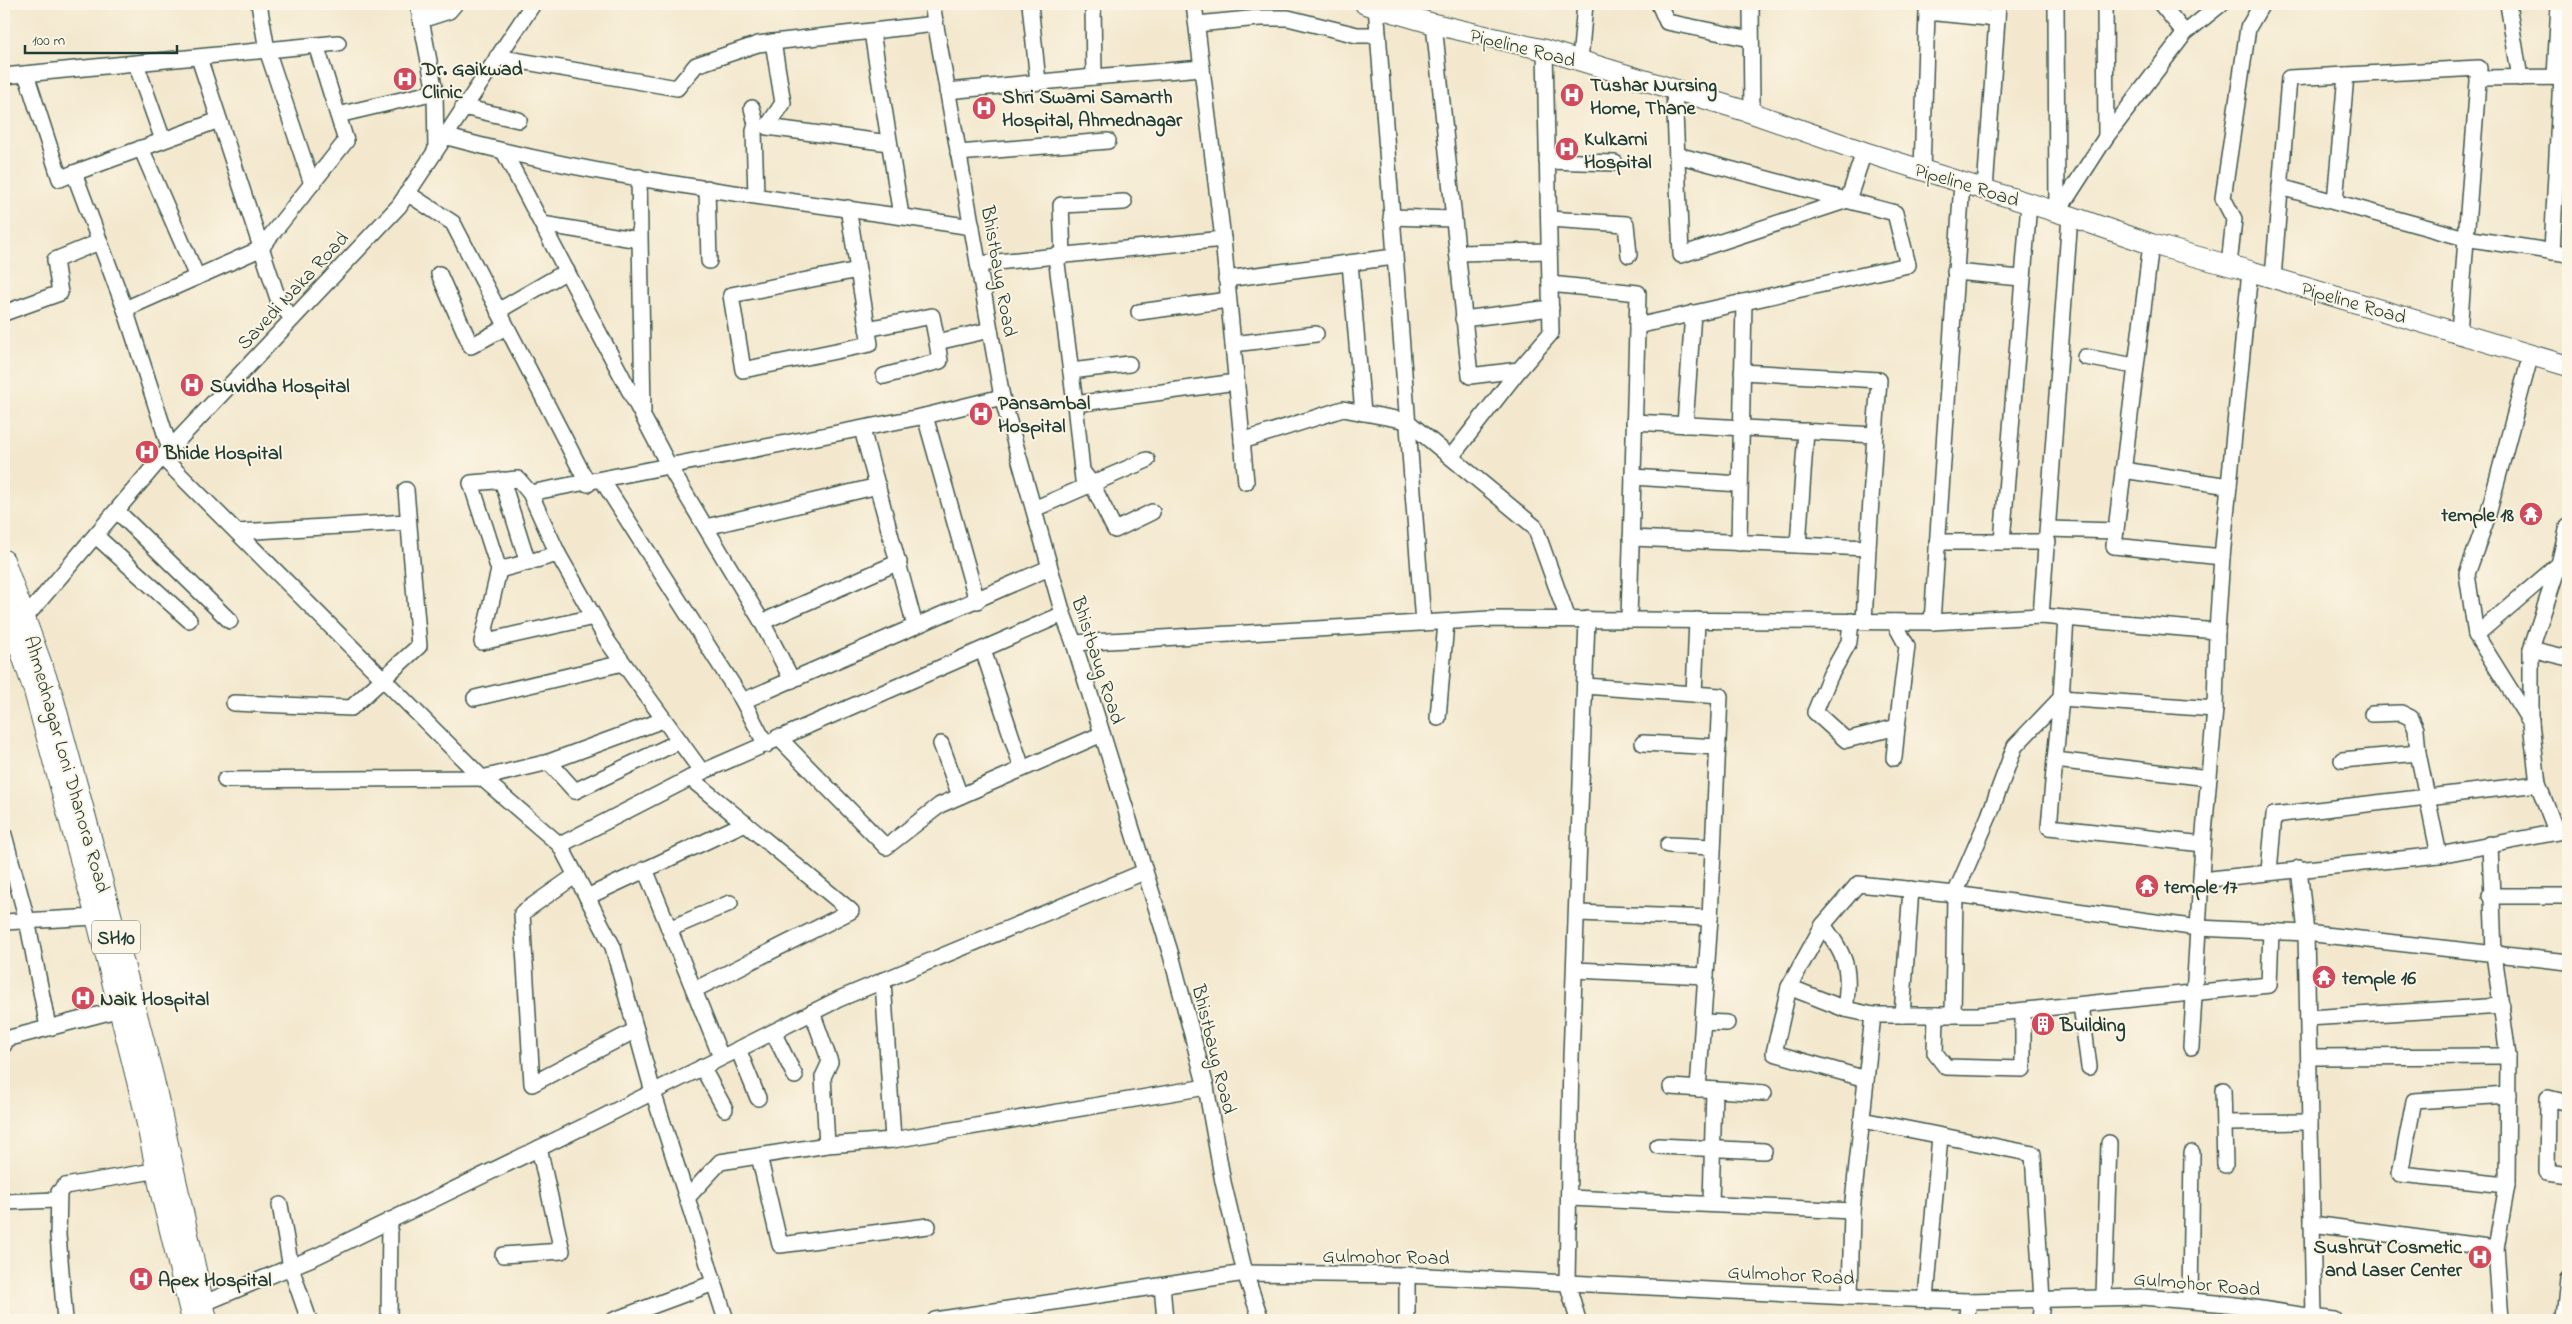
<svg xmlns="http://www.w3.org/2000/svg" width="2572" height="1324" viewBox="0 0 2572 1324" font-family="'Indie Flower',sans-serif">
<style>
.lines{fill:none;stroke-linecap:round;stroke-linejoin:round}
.minor-casing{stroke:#3f574b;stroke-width:18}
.major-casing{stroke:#3f574b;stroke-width:22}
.minor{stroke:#fff;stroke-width:15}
.major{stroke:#fff;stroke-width:20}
.labels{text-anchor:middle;stroke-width:4;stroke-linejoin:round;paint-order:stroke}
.shield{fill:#fcf5e5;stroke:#617469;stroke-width:1}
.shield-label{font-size:19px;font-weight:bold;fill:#1f3d34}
.street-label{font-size:20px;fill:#1f3d34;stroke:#fcf5e5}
.poi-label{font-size:20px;font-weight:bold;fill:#1f3d34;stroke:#fcf5e5;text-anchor:start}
</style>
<rect width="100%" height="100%" fill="#fcf5e5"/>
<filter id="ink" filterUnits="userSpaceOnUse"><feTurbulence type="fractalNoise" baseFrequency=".02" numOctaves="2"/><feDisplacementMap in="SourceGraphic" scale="10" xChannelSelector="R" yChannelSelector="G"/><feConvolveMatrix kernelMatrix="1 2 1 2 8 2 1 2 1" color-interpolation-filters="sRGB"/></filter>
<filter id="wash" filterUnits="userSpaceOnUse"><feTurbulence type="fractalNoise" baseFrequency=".0096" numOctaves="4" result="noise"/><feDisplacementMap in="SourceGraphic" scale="20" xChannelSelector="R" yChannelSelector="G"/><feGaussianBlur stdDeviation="1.12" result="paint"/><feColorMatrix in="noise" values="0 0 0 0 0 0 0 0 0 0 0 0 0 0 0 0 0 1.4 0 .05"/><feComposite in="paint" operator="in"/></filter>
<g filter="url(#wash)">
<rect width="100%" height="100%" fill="#f3e8ce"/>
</g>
<g filter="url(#ink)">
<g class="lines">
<g class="minor-casing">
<g id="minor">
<polyline points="259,4 267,50 312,184"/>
<polyline points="418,4 435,92 436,150"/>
<polyline points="932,4 1002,397 1063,614 1074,643 1171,955 1206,1087 1223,1182 1245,1273 1261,1320"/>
<polyline points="1030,4 1038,82"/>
<polyline points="1194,4 1223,239 1246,482"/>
<polyline points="1659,4 1667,22 1751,39"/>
<polyline points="1751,4 1752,113"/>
<polyline points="2056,4 2057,212"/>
<polyline points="2105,4 2106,137"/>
<polyline points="2161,4 2185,33"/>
<polyline points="2508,4 2520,78"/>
<polyline points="1376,6 1423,623"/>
<polyline points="421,20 449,11 455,4"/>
<polyline points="1197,24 1259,18 1288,18 1357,35 1378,35"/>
<polyline points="1434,24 1470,376 1519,370 1551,333 1545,50"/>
<polyline points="872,32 901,216"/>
<polyline points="773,42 935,24"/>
<polyline points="497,57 677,88 696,65 758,44 773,42 783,103 767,127 889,143"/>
<polyline points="199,58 280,305 293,318"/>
<polyline points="1580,61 1585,4"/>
<polyline points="136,64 163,140"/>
<polyline points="26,74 60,179 74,173 125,309 170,449"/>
<polyline points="4,76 338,43"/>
<polyline points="1094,77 1202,68"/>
<polyline points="2555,77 2559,4"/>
<polyline points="2478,78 2568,77"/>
<polyline points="1674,89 1681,255 1848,200 1864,152"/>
<polyline points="947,91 1094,77 1093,4"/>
<polyline points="463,107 519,120"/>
<polyline points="752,108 756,124 754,131 756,195"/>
<polyline points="338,115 435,92"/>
<path d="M444,136C616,183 796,200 972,227"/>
<polyline points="141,148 197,277"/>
<polyline points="504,152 669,466 762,622 792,680"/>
<polyline points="958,153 1108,141"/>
<polyline points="1547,161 1615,163"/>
<polyline points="1922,171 1927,12 1997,19 1998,4"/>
<polyline points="74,173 219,120"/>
<polyline points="639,177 643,411"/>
<polyline points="2280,187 2465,238 2568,254"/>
<polyline points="707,188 709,261"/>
<polyline points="1985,190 1997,19"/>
<polyline points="407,193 453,223 588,484"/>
<polyline points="2335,202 2346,75"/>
<polyline points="848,208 870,344 743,370 731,295 858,270"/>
<polyline points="2057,213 2106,137 2185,33 2221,4"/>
<polyline points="1391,217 1453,219"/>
<polyline points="1549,219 1626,224 1629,255"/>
<polyline points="542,224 639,240"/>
<polyline points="2151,244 2114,546 2222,557"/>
<polyline points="2552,252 2561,77"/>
<polyline points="1457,253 1549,251"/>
<polyline points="1056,256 1075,404 1236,382"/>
<polyline points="1063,256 1061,205 1124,202"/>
<polyline points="1350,263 1363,413"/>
<polyline points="978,264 1223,239"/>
<polyline points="2229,265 2234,219 2223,198 2248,28 2262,4"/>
<polyline points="1955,272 2021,278"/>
<polyline points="439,274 471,346 506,327"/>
<polyline points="2273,278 2289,78 2479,68 2459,332"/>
<polyline points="1226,279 1394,257"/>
<polyline points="1550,284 1638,293 1629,620"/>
<polyline points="125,309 260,249 346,141 316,45"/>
<polyline points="498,311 567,271"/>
<polyline points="1139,312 1228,300"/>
<polyline points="4,313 60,293 55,260 99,242"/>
<polyline points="1463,319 1551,308"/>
<polyline points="1637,326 1908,265 1895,213 1677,155"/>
<polyline points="867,329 932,316 937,342 990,330"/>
<polyline points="1233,344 1316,334"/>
<polyline points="2531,354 2487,518 2467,574 2476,635 2531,723 2538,784 2556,831"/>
<polyline points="2085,357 2135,366"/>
<polyline points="1071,371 1129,364"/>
<polyline points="1742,372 1879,380 1875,435"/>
<polyline points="884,376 940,361 937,342"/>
<polyline points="1075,404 1083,480"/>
<polyline points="925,416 977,601"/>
<polyline points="1634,422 1875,435 1868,548"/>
<polyline points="1685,425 1693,313"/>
<polyline points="862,429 915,626"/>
<polyline points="1242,441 1343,409 1407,421 1535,527 1568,619"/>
<polyline points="162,457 482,778 560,845 613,947 653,1092 726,1320"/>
<polyline points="1451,457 1519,370"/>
<polyline points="2123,470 2229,486"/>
<polyline points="1082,471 1092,484 1115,530 1152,512"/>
<polyline points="1633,477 1740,484"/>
<polyline points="502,480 528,563"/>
<polyline points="602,480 743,701 766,745"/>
<polyline points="530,493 518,479 471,483 499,570 482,642 594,617"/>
<polyline points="1034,509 1147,460"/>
<polyline points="117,511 230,621"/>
<polyline points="2568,526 2559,564 2531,649 2568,658"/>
<polyline points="706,527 878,486"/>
<polyline points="2049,529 2116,531"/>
<polyline points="238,532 408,522"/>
<polyline points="96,536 189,620"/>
<polyline points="1631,538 1868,548 1864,621"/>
<polyline points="1937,542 2048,542"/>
<polyline points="2002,542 2029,203"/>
<polyline points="1739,543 1744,302"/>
<polyline points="1798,545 1806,431"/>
<polyline points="499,570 558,554"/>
<polyline points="2041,616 2070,216"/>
<polyline points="2066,618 2061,698 2215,709"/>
<polyline points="1851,621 1849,642 1830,676 1815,712 1846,740 1897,727 1907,646 1894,622"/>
<polyline points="762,622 899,562"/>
<polyline points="1932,622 1962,183"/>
<polyline points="19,625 162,457 399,206 533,4"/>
<polyline points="2476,635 2558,565"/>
<polyline points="1074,643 1490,619 1932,622 2041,616 2217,631"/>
<polyline points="2531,649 2531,723"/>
<polyline points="983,650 1022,768"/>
<polyline points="1585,686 1720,696 1710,918"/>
<polyline points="1694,694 1697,620"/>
<polyline points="475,698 623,663"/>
<polyline points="743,701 1049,568"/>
<polyline points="234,703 351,708 419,646 406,490"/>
<polyline points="2372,714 2401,713 2411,718 2416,729 2418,753"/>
<polyline points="1438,718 1446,622"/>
<polyline points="778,737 886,847 940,805 1102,734"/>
<polyline points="1643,743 1718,747"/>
<polyline points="941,744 960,796"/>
<polyline points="1894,758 1897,727"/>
<polyline points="2055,760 2049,827 2203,844"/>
<polyline points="2342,760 2418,753 2439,855"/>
<polyline points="549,762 575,791 680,741"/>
<polyline points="702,772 608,642 558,554 530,493 925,416 1002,397"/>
<polyline points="690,778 851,911 694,990"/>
<polyline points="225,780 482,778 549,762 663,720"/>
<polyline points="4,835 27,920 48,1027"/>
<polyline points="2490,844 2494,954 2508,1056 2507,1185 2496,1248 2501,1320"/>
<polyline points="560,845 702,772 1063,614"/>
<polyline points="1668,845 1713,847"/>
<polyline points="2299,868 2306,933 2568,962"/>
<polyline points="645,869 721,1057"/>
<polyline points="2269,871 2274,815 2538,784"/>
<polyline points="576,875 522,913 532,1084 636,1030"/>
<polyline points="2201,880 2439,855 2568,830"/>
<polyline points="2490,896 2568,896"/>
<polyline points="587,897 745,823"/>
<polyline points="1578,913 1710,918 1698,1089"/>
<polyline points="4,922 96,917"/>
<polyline points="1823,925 1789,987 1774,1053 1866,1079"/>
<polyline points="669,929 730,903"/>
<polyline points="1575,970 1706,976"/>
<path d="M1789,987L1845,1009C1851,970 1847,957 1823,925L1858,884L1955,894L2198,928L2306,933L2314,1317"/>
<polyline points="2081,1005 2089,1067"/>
<polyline points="1845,1009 1873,1015 1978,1015 2269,985 2271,931"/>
<polyline points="812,1012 830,1062 823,1077 827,1145"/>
<polyline points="1902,1015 1911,889"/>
<polyline points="1936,1015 1935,1053 1946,1067 2023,1069 2023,1011"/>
<polyline points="1953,1015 1955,894 1989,816 2015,746 2061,698 2055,760 2209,778"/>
<polyline points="2308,1018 2502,1006"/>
<polyline points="1703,1022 1727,1023"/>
<polyline points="773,1032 795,1076"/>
<polyline points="4,1045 6,1039 128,1007"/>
<polyline points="2191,1047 2203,844 2215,709 2217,631 2222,557 2250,271"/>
<polyline points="738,1049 758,1098"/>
<polyline points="2309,1057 2508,1056"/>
<polyline points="702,1067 725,1109"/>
<polyline points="1671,1087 1764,1093"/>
<polyline points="2223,1090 2225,1165"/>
<polyline points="2568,1103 2548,1098 2547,1172 2568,1175"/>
<polyline points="1862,1120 2033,1154 2042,1300 2040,1320"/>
<polyline points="2226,1123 2310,1122"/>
<polyline points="893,1140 1206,1087"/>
<polyline points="1658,1146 1764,1151"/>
<polyline points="759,1156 780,1245 928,1226"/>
<polyline points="2507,1185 2400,1174 2414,1101 2508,1095"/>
<polyline points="687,1198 720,1162 827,1145 893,1140 883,980"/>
<polyline points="1570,1198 1852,1211 1850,1297"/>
<polyline points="4,1202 57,1200"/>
<polyline points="1711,1204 1714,1090"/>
<polyline points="280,1205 291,1268 309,1320"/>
<polyline points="1852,1211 1873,1015"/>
<polyline points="2312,1224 2496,1248"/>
<polyline points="503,1255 562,1251 539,1148"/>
<polyline points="1162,1286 1165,1320"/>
<polyline points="2104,1296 2109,1143"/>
<polyline points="1926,1299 1940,1136"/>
<polyline points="2190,1300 2192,1153"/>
<polyline points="195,1307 317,1256 597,1120 839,999 1144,872"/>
<polyline points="65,1320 58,1235 59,1192 65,1186 165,1169"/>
<polyline points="389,1320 390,1220"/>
<polyline points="614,1320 714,1283"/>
<polyline points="935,1320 1245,1273 1407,1275 1850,1297 1968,1301 2142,1297 2228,1304 2334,1320"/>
<polyline points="1407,1320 1407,1275"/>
<polyline points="1578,1320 1567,1282 1571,1058 1587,619"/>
<polyline points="1967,1320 1968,1301"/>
<polyline points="2564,1320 2568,1278"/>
</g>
</g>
<g class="major-casing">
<g id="major">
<polyline points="1365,4 1434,24 1545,50 1752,113 1864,152 2070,216 2151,244 2250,271 2568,366"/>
<polyline points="4,560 52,693 86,818 153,1076 207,1320"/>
<polyline points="4,601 34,691 96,917 143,1105 161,1194 192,1320"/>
</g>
</g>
<use href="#minor" class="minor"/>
<use href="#major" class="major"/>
</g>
</g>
<defs>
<g id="hospital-disc" transform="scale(1.25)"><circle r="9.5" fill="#d1495b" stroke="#fcf5e5"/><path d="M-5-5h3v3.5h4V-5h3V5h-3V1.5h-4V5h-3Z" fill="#fff"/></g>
<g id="temple-disc" transform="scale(1.25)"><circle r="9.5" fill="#d1495b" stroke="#fcf5e5"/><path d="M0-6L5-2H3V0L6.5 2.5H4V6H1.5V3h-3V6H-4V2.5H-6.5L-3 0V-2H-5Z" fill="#fff"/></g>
<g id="building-disc" transform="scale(1.25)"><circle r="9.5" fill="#d1495b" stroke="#fcf5e5"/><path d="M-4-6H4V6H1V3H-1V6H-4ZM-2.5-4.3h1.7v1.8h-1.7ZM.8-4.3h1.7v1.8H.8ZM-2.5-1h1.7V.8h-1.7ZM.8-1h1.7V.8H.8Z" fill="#fff"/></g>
</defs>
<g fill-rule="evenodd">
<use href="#hospital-disc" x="405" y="79"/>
<use href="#hospital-disc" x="1572" y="95"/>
<use href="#hospital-disc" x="984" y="108"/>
<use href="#hospital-disc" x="1567" y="149"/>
<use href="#hospital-disc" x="192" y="385"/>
<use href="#hospital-disc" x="981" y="414"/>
<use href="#hospital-disc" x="147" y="452"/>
<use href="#temple-disc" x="2531" y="514"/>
<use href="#temple-disc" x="2147" y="886"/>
<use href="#temple-disc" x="2324" y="977"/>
<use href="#hospital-disc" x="83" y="998"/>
<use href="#building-disc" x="2043" y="1024"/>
<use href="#hospital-disc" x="2480" y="1257"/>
<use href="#hospital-disc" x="141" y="1279"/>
</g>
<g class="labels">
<rect class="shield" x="92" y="920.5" width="48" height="33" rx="4"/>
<g class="shield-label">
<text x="116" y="944">SH10</text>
</g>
<g class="street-label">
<text transform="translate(1523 47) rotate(14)" y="7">Pipeline Road</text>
<text transform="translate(1967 184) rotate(17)" y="7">Pipeline Road</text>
<text transform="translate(1000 271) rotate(80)" y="7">Bhistbaug Road</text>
<text transform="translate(292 290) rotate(-47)" y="7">Savedi Naka Road</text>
<text transform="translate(2354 302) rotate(16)" y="7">Pipeline Road</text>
<text transform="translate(1099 660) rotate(72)" y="7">Bhistbaug Road</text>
<text transform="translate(68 764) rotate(74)" y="7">Ahmednagar Loni Dhanora Road</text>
<text transform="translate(1215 1049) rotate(76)" y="7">Bhistbaug Road</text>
<text transform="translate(1386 1256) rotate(1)" y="7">Gulmohor Road</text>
<text transform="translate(1791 1274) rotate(3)" y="7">Gulmohor Road</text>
<text transform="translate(2197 1283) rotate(5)" y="7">Gulmohor Road</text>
</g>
<g class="poi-label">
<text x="422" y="75">Dr. Gaikwad<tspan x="422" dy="23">Clinic</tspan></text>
<text x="1590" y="91">Tushar Nursing<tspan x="1590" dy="23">Home, Thane</tspan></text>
<text x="1002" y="103">Shri Swami Samarth<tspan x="1002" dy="23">Hospital, Ahmednagar</tspan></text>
<text x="1584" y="145">Kulkarni<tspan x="1584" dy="23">Hospital</tspan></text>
<text x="210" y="392">Suvidha Hospital</text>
<text x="998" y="409">Pansambal<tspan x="998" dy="23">Hospital</tspan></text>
<text x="164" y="459">Bhide Hospital</text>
<text x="2514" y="521" text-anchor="end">temple 18</text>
<text x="2164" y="893">temple 17</text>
<text x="2342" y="984">temple 16</text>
<text x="100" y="1005">Naik Hospital</text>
<text x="2060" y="1031">Building</text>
<text x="2462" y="1253" text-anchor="end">Sushrut Cosmetic<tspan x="2462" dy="23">and Laser Center</tspan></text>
<text x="158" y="1286">Apex Hospital</text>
</g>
</g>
<rect width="2572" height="1324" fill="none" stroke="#fcf5e5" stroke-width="20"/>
<path d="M25 45v8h152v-8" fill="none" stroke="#1f3d34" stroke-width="2.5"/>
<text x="32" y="45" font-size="15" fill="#1f3d34" stroke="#fcf5e5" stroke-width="4" paint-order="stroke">100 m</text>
</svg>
